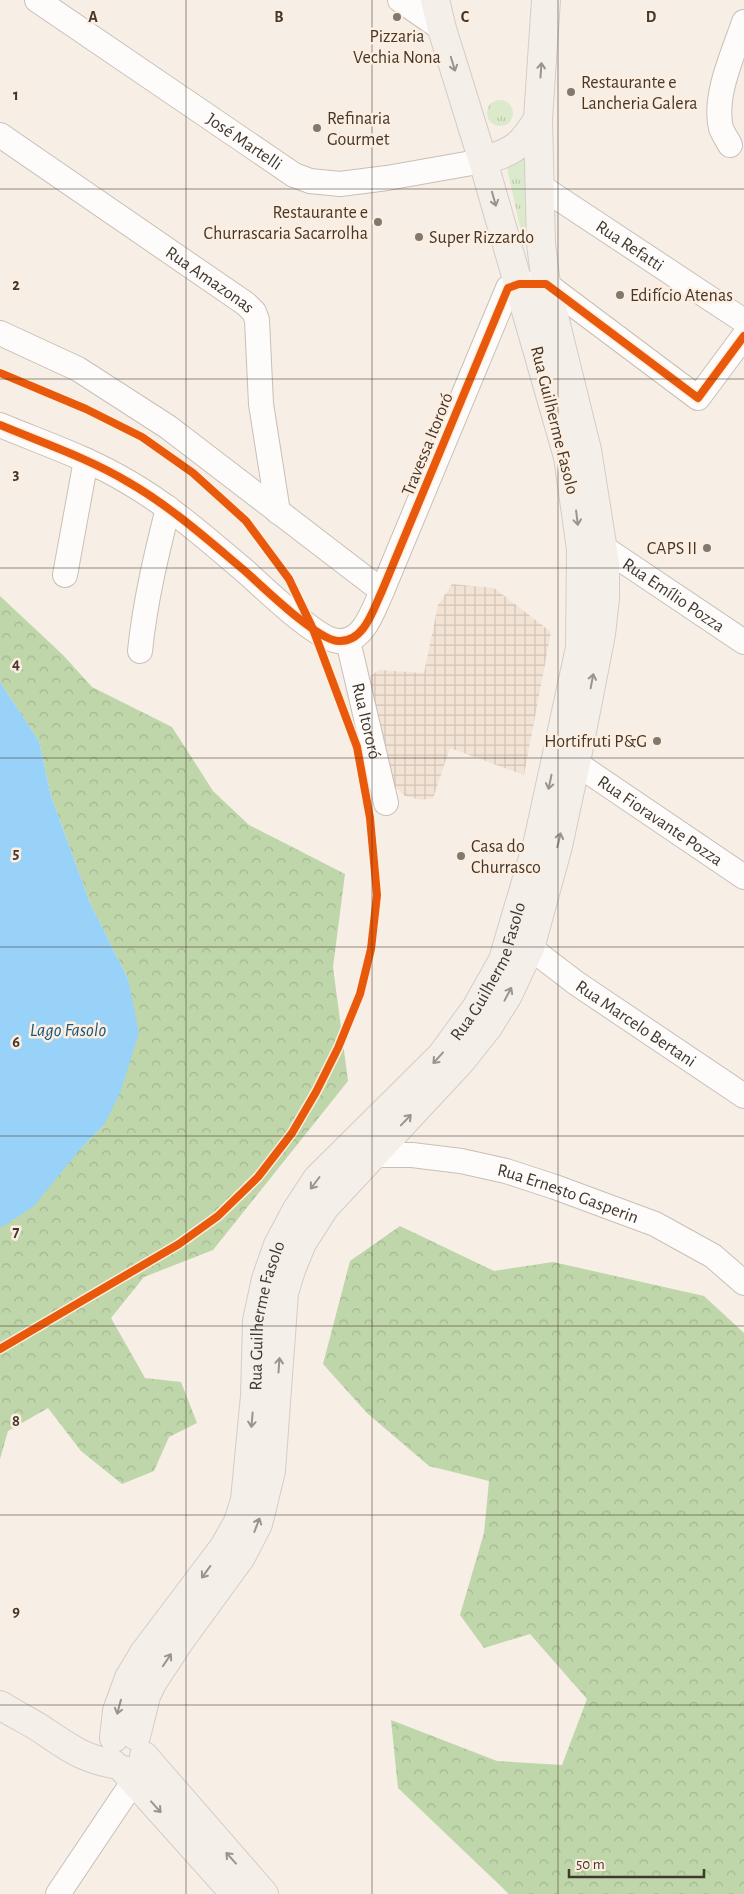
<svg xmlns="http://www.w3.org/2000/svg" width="744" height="1894" viewBox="0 0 744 1894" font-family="'Alegreya Sans',sans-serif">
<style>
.industrial{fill:url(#industrial-grid)}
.forest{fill:url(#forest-crowns)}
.park{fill:url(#park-tufts)}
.water{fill:#98d2f8}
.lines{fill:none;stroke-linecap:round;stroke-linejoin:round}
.minor-casing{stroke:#c8bfb7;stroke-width:26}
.major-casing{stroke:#d2cdc8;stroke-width:30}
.minor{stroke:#fefcfb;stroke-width:24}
.major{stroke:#f4efe9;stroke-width:28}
.cycleway-casing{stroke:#feeedf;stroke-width:11}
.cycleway{stroke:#e8590c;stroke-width:8}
.oneway{stroke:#9b948c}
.grid{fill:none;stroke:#42382e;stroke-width:1;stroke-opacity:0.55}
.poi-dot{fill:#81786e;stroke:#feeedf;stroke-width:2}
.labels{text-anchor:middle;stroke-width:5;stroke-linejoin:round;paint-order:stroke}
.poi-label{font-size:18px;fill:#42382e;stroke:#feeedf;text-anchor:start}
.street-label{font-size:18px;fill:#42382e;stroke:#feeedf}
.water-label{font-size:19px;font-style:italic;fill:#18597f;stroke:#feeedf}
.grid-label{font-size:16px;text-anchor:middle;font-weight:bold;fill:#42382e;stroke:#feeedf;stroke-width:5;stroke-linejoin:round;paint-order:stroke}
</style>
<defs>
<pattern id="industrial-grid" width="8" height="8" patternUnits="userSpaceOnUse" patternTransform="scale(1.25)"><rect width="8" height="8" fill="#f2e3d5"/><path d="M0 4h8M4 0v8" fill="none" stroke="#d1c4b7"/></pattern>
<pattern id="forest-crowns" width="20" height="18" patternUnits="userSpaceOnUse" patternTransform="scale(1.25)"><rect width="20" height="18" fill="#bed6a9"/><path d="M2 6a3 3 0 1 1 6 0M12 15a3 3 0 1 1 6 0" fill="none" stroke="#a4b892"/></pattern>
<pattern id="park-tufts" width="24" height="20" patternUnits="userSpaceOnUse" patternTransform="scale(1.25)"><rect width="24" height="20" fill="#dceacc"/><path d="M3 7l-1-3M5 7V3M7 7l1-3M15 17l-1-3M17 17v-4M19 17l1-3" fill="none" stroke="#bec9b0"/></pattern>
</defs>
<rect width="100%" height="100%" fill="#f7eee6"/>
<polygon class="industrial" points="452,584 494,588 551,632 524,775 450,748 433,798 421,800 405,796 394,786 377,720 369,677 379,670 424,673 438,605"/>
<g class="forest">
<polygon points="0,596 63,655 92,687 172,727 213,791 249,825 345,874 333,967 348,1081 213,1250 144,1277 111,1318 145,1378 181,1382 197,1423 169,1437 154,1471 122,1484 81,1451 48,1408 8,1431 0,1459 0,1228 104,1125 128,979 90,903 51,796 39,741 0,682"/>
<polygon points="400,1226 494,1271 553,1262 704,1296 744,1333 744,1894 509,1894 398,1788 391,1720 497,1761 562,1765 587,1699 530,1634 484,1648 460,1615 484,1533 489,1481 429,1466 367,1413 323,1364 350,1261"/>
</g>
<g class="park">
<circle cx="500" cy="113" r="13"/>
<polygon points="514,155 533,158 533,247 523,241 507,168"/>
</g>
<polygon class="water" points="0,682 39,741 51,796 90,903 128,979 139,1033 120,1093 104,1125 82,1147 33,1207 0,1228"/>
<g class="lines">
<g class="minor-casing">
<g id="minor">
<path id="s1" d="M37,0L294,175L310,181L340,184L387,178L483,161"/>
<polyline points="400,0 442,29"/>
<path id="s2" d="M0,135L246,304L254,312L257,320L261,404L278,512"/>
<path d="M730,145C727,139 723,134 721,128C713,96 734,52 744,22"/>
<path id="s3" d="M540,186L744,321"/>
<polyline points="0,333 78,369 168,427 382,591"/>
<path d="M0,425C43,443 88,458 128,482C170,506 208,540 245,571C263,587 317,640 338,641C364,643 373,610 382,591L508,288L519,284H546L698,398L744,336"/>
<path id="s4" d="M604,548L744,642"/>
<polyline points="65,575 86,460"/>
<path id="s5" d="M348,641L386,803"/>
<path d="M140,651C145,602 156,556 168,508"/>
<path id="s6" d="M561,753L744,877"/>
<path id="s7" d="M516,937L576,983L744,1096"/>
<path id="s8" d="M360,1151L372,1155H412L461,1161L506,1171L555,1187L655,1224L713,1256L744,1283"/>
<polyline points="58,1894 133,1782"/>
</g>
</g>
<g class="major-casing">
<g id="major">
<path d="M483,161C515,151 520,147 538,119"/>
<path d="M0,1705C15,1715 32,1722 47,1733C71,1749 83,1758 113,1764"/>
<polyline points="136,1736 146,1696 152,1683 179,1642 241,1557 258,1524 271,1471 284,1293 291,1270 302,1243 325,1207 461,1061 488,1027 508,995 530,948 538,919 558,846 576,762 601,634 605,598 605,563 587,450 546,284 541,244 538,119 546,0"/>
<path id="s9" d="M114,1738L117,1711L129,1678L144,1653L224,1547L238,1522L245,1500L255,1396L257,1321L266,1279L278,1245L296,1211L317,1179L441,1056L476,1008L503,960L538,841L580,648L581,549L568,457L483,161L442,29L435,0"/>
<polyline points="144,1756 264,1894"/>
<polyline points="124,1770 235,1894"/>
</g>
</g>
<use href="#minor" class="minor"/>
<use href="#major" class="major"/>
<g class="cycleway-casing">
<g id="cycleway">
<polyline points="0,373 86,409 142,437 193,473 246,521 289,579 313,629 357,747 370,818 377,895 371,949 360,994 338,1048 316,1092 292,1133 258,1177 218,1216 179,1244 0,1349"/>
<path d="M0,425C43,443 88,458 128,482C170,506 208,540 245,571C263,587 317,640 338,641C364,643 373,610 382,591L508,288L519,284H546L698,398L744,336"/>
</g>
</g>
<use href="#cycleway" class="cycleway"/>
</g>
<defs><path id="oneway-shaft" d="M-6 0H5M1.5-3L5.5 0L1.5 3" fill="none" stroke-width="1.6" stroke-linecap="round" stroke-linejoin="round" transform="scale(1.25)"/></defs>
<g class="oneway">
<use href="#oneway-shaft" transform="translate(453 64) rotate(73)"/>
<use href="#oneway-shaft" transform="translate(541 70) rotate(-86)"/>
<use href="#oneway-shaft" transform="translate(494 199) rotate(74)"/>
<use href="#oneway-shaft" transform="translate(577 518) rotate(83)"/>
<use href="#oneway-shaft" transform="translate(592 681) rotate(-79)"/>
<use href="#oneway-shaft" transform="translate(550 782) rotate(102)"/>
<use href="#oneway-shaft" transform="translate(559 840) rotate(-77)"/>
<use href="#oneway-shaft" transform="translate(508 994) rotate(-62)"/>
<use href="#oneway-shaft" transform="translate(438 1058) rotate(132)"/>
<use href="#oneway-shaft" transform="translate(406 1120) rotate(-46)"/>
<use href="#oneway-shaft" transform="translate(315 1183) rotate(127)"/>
<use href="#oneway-shaft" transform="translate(279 1365) rotate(-86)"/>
<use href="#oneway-shaft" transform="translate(252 1420) rotate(95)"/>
<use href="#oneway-shaft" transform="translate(257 1525) rotate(-69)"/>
<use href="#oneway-shaft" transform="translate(206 1572) rotate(126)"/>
<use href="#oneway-shaft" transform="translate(167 1660) rotate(-56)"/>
<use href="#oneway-shaft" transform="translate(119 1707) rotate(105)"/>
<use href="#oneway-shaft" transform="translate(156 1807) rotate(48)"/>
<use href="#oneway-shaft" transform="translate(231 1858) rotate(-132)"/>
</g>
<path class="grid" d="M186,0V1894M372,0V1894M558,0V1894M0,189H744M0,379H744M0,568H744M0,758H744M0,947H744M0,1136H744M0,1326H744M0,1515H744M0,1705H744"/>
<g class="poi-dot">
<circle cx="397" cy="17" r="5"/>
<circle cx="571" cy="92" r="5"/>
<circle cx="317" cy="128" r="5"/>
<circle cx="378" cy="222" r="5"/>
<circle cx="419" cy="237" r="5"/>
<circle cx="620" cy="295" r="5"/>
<circle cx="707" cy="548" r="5"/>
<circle cx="657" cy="741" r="5"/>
<circle cx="461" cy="856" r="5"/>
</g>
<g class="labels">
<g class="poi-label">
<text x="397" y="42" text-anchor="middle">Pizzaria<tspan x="397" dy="21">Vechia Nona</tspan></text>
<text x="581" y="88">Restaurante e<tspan x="581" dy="21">Lancheria Galera</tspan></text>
<text x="327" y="124">Refinaria<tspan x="327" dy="21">Gourmet</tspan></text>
<text x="368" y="218" text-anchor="end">Restaurante e<tspan x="368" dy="21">Churrascaria Sacarrolha</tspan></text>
<text x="429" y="243">Super Rizzardo</text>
<text x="630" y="301">Edifício Atenas</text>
<text x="697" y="554" text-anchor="end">CAPS II</text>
<text x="647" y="747" text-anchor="end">Hortifruti P&amp;G</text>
<text x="471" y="852">Casa do<tspan x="471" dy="21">Churrasco</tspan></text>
</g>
<g class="street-label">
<text dy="6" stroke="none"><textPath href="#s1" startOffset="251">José Martelli</textPath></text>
<text dy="6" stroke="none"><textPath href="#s3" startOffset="108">Rua Refatti</textPath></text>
<text dy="6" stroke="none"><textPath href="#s2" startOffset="255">Rua Amazonas</textPath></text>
<text transform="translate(555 420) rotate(76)" y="6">Rua Guilherme Fasolo</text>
<text transform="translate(427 444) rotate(-68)" y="6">Travessa Itororó</text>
<text dy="6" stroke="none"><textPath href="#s4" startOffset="84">Rua Emílio Pozza</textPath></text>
<text dy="6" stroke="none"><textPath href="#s5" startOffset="82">Rua Itororó</textPath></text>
<text dy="6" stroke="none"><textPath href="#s6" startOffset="120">Rua Fioravante Pozza</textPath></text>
<text dy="6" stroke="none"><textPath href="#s9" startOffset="884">Rua Guilherme Fasolo</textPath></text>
<text dy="6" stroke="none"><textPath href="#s7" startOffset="148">Rua Marcelo Bertani</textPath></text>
<text dy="6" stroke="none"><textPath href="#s8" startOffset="214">Rua Ernesto Gasperin</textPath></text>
<text dy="6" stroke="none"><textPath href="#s9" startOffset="462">Rua Guilherme Fasolo</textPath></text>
</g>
<g class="water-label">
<text x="68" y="1036">Lago Fasolo</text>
</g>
</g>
<g class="grid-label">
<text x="93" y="22">A</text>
<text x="279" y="22">B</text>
<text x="465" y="22">C</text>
<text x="651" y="22">D</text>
<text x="16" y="100">1</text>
<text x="16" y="290">2</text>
<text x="16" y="479">3</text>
<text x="16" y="669">4</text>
<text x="16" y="858">5</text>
<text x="16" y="1047">6</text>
<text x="16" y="1237">7</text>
<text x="16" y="1426">8</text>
<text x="16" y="1616">9</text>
</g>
<path d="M569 1869v8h135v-8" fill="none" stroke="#42382e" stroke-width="2.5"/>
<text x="576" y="1869" font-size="15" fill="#42382e" stroke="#feeedf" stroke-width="4" paint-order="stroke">50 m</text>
</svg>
